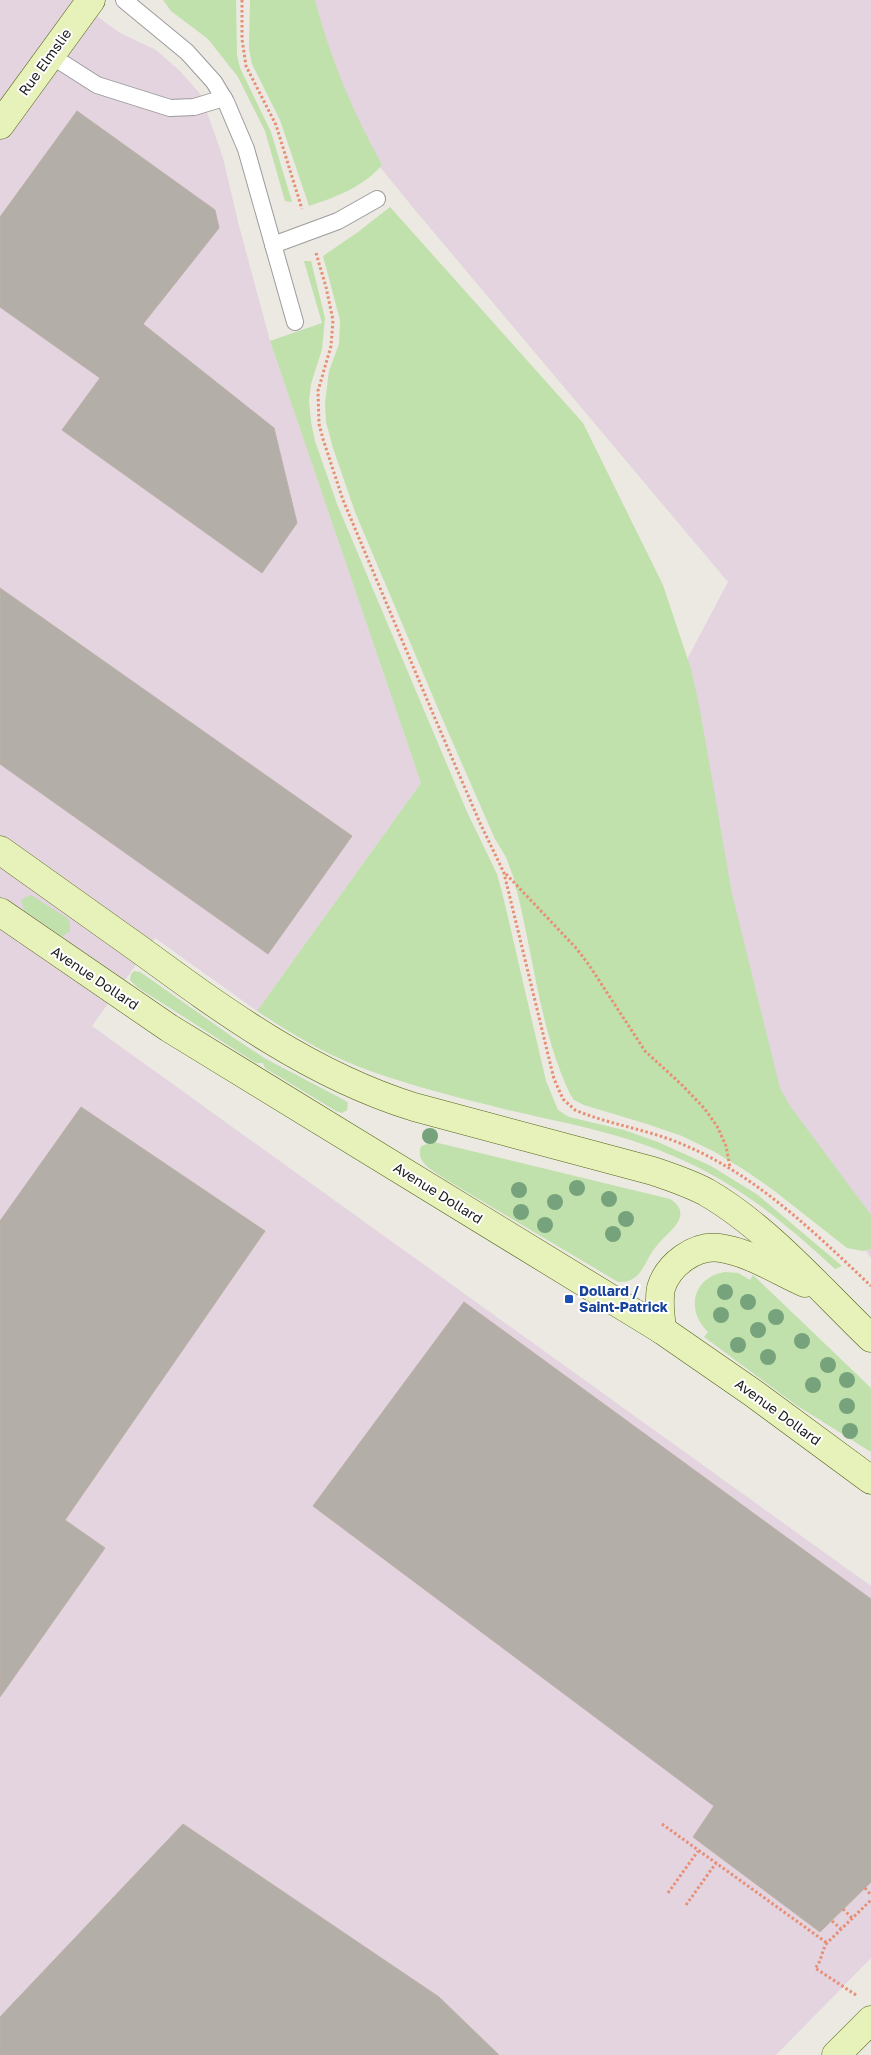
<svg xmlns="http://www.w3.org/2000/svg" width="871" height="2055" viewBox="0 0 871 2055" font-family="'Golos Text',sans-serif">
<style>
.industrial{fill:#e3d4df}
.grass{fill:#c0e0ac}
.building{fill:#b4aea8;stroke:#bbb1a6}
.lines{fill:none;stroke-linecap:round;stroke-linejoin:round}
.lane-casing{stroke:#9c9c9c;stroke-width:18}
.secondary-casing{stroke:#506311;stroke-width:29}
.path{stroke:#e88e75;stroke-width:3;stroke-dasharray:2.5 2.5;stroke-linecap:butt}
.lane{stroke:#fff;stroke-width:16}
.secondary{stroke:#e7f1ba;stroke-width:28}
.tree{fill:#76a37b}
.transit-dot{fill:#1a4fb4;stroke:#fff;stroke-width:2}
.labels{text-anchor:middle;stroke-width:4;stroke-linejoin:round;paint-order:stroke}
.street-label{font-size:14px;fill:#1b1b1b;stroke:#fff}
.transit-label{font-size:14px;font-weight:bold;fill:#164399;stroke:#fff;text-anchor:start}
</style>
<rect width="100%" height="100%" fill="#ebe9e1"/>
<g class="industrial">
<polygon points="0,0 75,0 120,33 156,50 180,71 201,95 223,158 238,222 270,341 421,783 257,1011 155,938 92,1026 871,1586 871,1958 776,2055 0,2055"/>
<polygon points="298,0 871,0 871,1258 821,1187 766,1075 684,665 728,582 415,210 314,86"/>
</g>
<g class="grass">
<polygon points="163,0 236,0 237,55 240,68 271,132 292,202 285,201 265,131 238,77 208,39 171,11"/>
<path d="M250,0H315C330,58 353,112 382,165C363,187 336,197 309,206L280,120L252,64L249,49Z"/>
<path d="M390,207L583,423L663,585L691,669L700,710L732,894L780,1088L790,1106L871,1215V1249L863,1251L847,1248L772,1189L743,1169L713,1151L682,1136L647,1124L584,1105L574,1100L570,1094C538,1026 533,948 513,876L506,857L495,839L445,725L355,512L333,448L326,422L325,403L329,371L339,344L340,320L323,256L358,232Z"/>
<path d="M304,261H311L325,318L322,349L311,384L309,401L311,422L315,441L337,504L467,812L497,874L503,896L546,1081L558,1110L569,1117L624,1130L658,1142L711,1166L758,1195L842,1266L835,1269C785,1222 734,1181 671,1155C618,1132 560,1122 504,1109C460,1098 416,1087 373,1072C332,1058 293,1035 257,1011L421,783L270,341L322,323Z"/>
<polygon points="31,895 67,918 70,923 70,931 63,936 60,935 24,910 21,900"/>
<polygon points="134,971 140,972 146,976 234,1038 266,1059 346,1101 348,1103 347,1110 342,1113 336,1111 265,1068 263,1063 256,1063 137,987 130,980 131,974"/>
<path d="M434,1142L670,1199C697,1216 664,1234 655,1248C643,1263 642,1283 618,1282L445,1179C433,1170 415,1163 421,1146Z"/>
<path d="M725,1272L738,1273L750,1280L753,1275L871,1388V1452L796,1405L704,1337L708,1332C685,1310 693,1277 725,1272Z"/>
</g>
<g class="building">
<polygon points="77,111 215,210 219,228 143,324 274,428 297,523 262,573 62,430 100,378 0,307 0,217"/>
<polygon points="0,588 352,836 268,954 0,764"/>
<polygon points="81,1107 265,1231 65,1520 105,1548 0,1697 0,1221"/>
<polygon points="464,1302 871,1599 871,1882 820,1932 693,1837 714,1806 313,1506"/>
<polygon points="183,1824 439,1997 499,2055 0,2055 0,2017"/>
</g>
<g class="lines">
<g class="lane-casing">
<g id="lane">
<polyline points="124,0 187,52 214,82 226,102 246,149 295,322"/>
<polyline points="50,55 97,85 170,108 194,107 224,98"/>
<polyline points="273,245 338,221 377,199"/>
</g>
</g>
<g class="secondary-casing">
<g id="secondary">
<polyline points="0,125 91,0"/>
<path d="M0,850C46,883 93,916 139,949C225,1012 311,1075 414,1107L653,1171C671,1177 689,1183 706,1192C767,1227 821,1290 871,1338"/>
<polyline points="0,912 169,1028 662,1330 753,1393 871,1480"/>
<path d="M662,1330C661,1317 658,1302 661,1288C668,1265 695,1244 720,1248C749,1252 778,1271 805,1283"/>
<polyline points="836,2055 871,2020"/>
</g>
</g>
<g class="path">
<polyline points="242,0 242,39 246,66 276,125 302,209"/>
<path d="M316,253L326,287L333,320L331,346L318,391L319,424L323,439L343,500L431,709L480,823L504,873L554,1079L563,1099L575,1110C608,1124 644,1129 677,1142C753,1172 812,1230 871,1286"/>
<polyline points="506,874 576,948 589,965 645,1051 682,1085 704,1108 717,1126 726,1146 730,1167"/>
<polyline points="662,1824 827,1943"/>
<polyline points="865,1888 871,1895"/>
<polyline points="668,1893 698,1851"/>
<polyline points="686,1905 716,1863"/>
<polyline points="843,1909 852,1918"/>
<polyline points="832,1921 841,1929"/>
<path d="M856,1995L815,1968C822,1961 821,1952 827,1943L871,1900"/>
</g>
<use href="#lane" class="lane"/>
<use href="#secondary" class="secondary"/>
</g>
<g class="tree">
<circle cx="430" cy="1136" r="8"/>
<circle cx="577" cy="1188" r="8"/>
<circle cx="519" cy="1190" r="8"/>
<circle cx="609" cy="1199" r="8"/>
<circle cx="555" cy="1202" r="8"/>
<circle cx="521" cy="1212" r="8"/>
<circle cx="626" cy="1219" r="8"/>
<circle cx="545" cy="1225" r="8"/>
<circle cx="613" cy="1234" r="8"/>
<circle cx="725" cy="1292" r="8"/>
<circle cx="748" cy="1302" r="8"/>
<circle cx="721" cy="1315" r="8"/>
<circle cx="776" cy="1317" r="8"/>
<circle cx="758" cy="1330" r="8"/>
<circle cx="802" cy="1341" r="8"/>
<circle cx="738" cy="1345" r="8"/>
<circle cx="768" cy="1357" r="8"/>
<circle cx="828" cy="1365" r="8"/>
<circle cx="847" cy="1380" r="8"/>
<circle cx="813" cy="1385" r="8"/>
<circle cx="847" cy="1406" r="8"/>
<circle cx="850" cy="1431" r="8"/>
</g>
<rect class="transit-dot" x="564" y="1294" width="10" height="10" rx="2.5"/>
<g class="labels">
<g class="street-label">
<text transform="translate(45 62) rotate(-54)" y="5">Rue Elmslie</text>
<text transform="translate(95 978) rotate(34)" y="5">Avenue Dollard</text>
<text transform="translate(438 1193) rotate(32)" y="5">Avenue Dollard</text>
<text transform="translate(778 1412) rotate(36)" y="5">Avenue Dollard</text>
</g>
<g class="transit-label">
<text x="579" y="1296">Dollard /<tspan x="579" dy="16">Saint-Patrick</tspan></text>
</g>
</g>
</svg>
